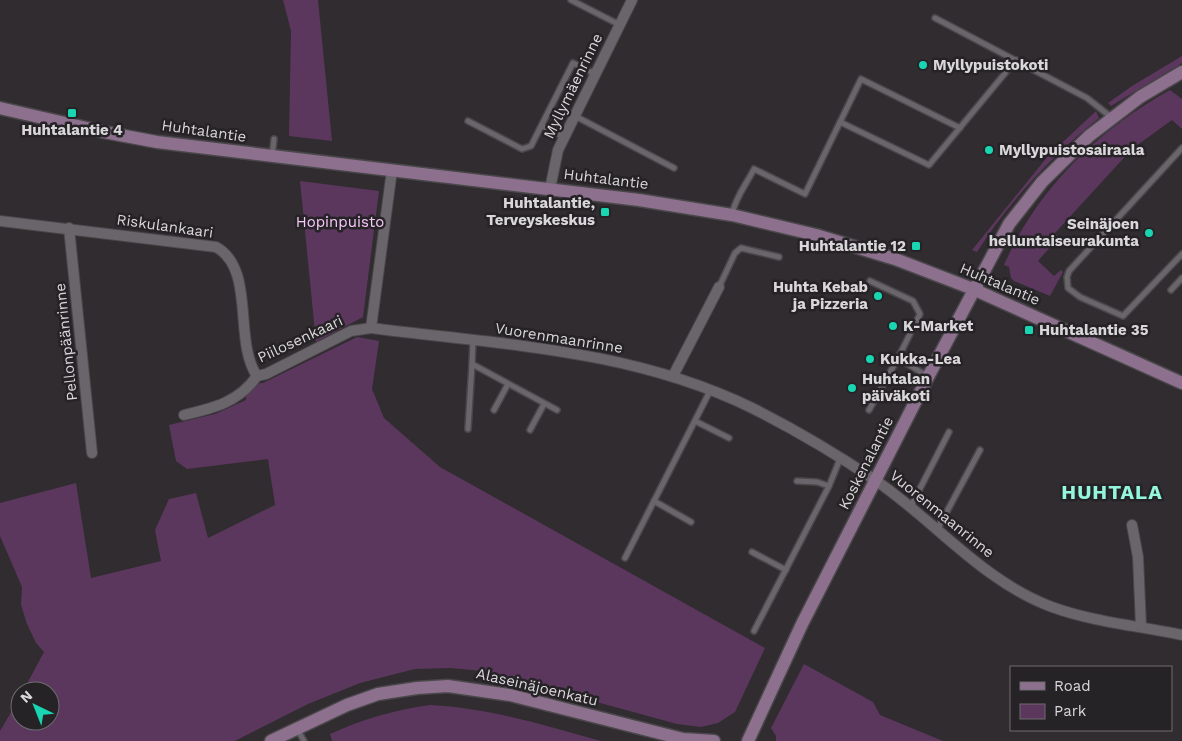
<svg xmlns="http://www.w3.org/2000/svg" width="1182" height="741" viewBox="0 0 1182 741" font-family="'Work Sans',sans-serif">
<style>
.green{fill:#5b375d}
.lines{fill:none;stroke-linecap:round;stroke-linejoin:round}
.lane-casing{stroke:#4a474a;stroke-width:8}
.street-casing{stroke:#4a474a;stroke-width:12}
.secondary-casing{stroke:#4a474a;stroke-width:15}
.lane{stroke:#6a656a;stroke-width:5}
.street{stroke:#6a656a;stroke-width:10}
.secondary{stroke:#8c708d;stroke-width:12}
.poi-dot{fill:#19d5b2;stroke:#262327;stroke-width:2}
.labels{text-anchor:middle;stroke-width:5;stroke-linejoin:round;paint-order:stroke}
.poi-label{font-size:15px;font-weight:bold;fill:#dad7da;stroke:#262327;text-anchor:start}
.street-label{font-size:15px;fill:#dad7da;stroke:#262327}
.park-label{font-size:15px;fill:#f8c8fb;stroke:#262327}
.district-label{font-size:20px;font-weight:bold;letter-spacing:1px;fill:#94f6dc;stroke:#262327}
</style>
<rect width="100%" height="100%" fill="#302c30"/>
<g class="green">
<polygon points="283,0 318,0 332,141 289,136 291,31"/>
<polygon points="1182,56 1182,63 1111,106 1108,103 1132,86"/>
<path d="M1170,90L1182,99V129L1172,120L1132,149L1055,233L1059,237L1038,261L1054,276L1061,270L1063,272L1050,296L1014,281L1011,278L1009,267L1004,265C1037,189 1098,130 1170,90Z"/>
<path d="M1096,111L1099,118C1051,156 1010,201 977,252L972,250L1048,156Z"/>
<polygon points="300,181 379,191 363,317 316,342"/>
<polygon points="357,337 379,341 372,389 384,418 440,467 765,648 735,712 718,723 701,727 677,724 483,671 450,668 415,669 360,683 308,704 235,741 0,741 0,731 20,697 20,721 50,721 50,691 23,691 44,652 36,643 27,624 21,605 22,587 0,536 0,503 76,483 91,578 161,561 155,530 169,499 196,493 208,538 275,505 268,459 187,469 176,461 169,425 215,414 246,400 245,384 263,383"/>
<polygon points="804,664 873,702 880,715 943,741 776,741 776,736 771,728"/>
<path d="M430,705C489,708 544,725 601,741H332L330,734C363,719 394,710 430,705Z"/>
</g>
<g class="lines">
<g class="lane-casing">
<g id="lane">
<polyline points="571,0 620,25"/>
<polyline points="935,18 1087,98 1111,117"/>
<polyline points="575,116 674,168"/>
<polyline points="468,121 522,149 531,146 573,63 595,74"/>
<polyline points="840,122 929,165 1016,60"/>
<polyline points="542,126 564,137"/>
<polyline points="1182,148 1069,271 1067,277 1068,288 1080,297 1123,316 1182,254"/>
<polyline points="272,157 274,139"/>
<path d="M732,214C736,196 746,185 754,169L805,194L861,79L960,128"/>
<polyline points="870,281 913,301 920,314 898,358 927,376"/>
<polyline points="719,287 735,253 741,248 779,257"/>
<polyline points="1171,290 1182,278"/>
<polyline points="473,341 472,364 557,410"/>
<polyline points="494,410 508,384"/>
<polyline points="869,410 898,358"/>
<polyline points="695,421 729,438"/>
<polyline points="468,429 472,364"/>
<polyline points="530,430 544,404"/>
<polyline points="797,481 817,482 829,486"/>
<polyline points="654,501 691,522"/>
<polyline points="910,508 949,432"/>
<polyline points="937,530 980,450"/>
<polyline points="752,552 786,570"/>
<polyline points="625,558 710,391"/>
<polyline points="754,631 829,486 840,459"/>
<polyline points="297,729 304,741"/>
</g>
</g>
<g class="street-casing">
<g id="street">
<polyline points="550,189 558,150 632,0"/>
<path d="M0,221L216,247C256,269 233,341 257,376"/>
<polyline points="69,228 92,453"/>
<path d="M371,328C502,345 631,349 752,408C794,429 836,454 875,480C934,520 982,581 1052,607C1093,622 1139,626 1182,635"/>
<polyline points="673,376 719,287"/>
<path d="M184,415C214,408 239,402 257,376L266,374L351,331L371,328L392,170"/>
<polyline points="1132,525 1138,557 1141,626"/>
</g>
</g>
<g class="secondary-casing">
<g id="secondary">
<polyline points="0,108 104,132 157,142 639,200 732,215 816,235 895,259 973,289 1182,383"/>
<polyline points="271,741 347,705 378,694 417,688 448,686 510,695 683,739 714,741"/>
<polyline points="748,741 802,624 928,377 1009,224 1042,182 1089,136 1140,97 1182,72"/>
</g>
</g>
<use href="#lane" class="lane"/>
<use href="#street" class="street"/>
<use href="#secondary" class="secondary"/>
</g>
<g class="poi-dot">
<circle cx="923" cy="65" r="5"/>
<rect x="67" y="108" width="10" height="10" rx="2.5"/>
<circle cx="989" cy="150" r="5"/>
<rect x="600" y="207" width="10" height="10" rx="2.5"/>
<circle cx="1149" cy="233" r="5"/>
<rect x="911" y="241" width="10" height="10" rx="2.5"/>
<circle cx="878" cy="296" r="5"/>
<circle cx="893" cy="326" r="5"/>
<rect x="1024" y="325" width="10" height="10" rx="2.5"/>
<circle cx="870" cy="359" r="5"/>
<circle cx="852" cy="388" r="5"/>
</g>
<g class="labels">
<g class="poi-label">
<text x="933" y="70">Myllypuistokoti</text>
<text x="72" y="135" text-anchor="middle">Huhtalantie 4</text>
<text x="999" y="155">Myllypuistosairaala</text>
<text x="595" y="208" text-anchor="end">Huhtalantie,<tspan x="595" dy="17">Terveyskeskus</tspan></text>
<text x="1139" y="229" text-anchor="end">Seinäjoen<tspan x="1139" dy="17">helluntaiseurakunta</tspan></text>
<text x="906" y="251" text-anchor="end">Huhtalantie 12</text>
<text x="868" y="292" text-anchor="end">Huhta Kebab<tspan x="868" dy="17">ja Pizzeria</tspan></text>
<text x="903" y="331">K-Market</text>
<text x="1039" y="335">Huhtalantie 35</text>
<text x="880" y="364">Kukka-Lea</text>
<text x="862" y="384">Huhtalan<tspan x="862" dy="17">päiväkoti</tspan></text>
</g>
<g class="street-label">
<text transform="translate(573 86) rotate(-64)" y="5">Myllymäenrinne</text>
<text transform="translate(204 131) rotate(8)" y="5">Huhtalantie</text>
<text transform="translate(606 179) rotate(7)" y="5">Huhtalantie</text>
<text transform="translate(165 226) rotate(8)" y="5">Riskulankaari</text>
<text transform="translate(1000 284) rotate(23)" y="5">Huhtalantie</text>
<text transform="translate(559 338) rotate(9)" y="5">Vuorenmaanrinne</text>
<text transform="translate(300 339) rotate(-25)" y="5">Piilosenkaari</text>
<text transform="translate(66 342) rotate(-96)" y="5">Pellonpäänrinne</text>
<text transform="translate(866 463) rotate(-63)" y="5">Koskenalantie</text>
<text transform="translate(942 514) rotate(39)" y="5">Vuorenmaanrinne</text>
<text transform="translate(537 687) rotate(13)" y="5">Alaseinäjoenkatu</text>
</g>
<g class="park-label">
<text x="340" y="227">Hopinpuisto</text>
</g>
<g class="district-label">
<text x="1112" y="499">HUHTALA</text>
</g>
</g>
<rect x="1010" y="666" width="162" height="65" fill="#262327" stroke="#6e6b6f"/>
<rect x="1020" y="682" width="25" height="8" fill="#8c708d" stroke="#6e6b6f"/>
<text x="1054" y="691" font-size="15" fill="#dad7da">Road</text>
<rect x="1020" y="704" width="25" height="15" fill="#5b375d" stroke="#6e6b6f"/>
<text x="1054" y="716" font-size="15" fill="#dad7da">Park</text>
<g transform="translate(35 706) rotate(317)"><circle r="24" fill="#262327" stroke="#6e6b6f"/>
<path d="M0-4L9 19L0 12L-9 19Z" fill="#19d5b2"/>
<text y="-8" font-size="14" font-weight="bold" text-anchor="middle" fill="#dad7da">N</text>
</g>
</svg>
